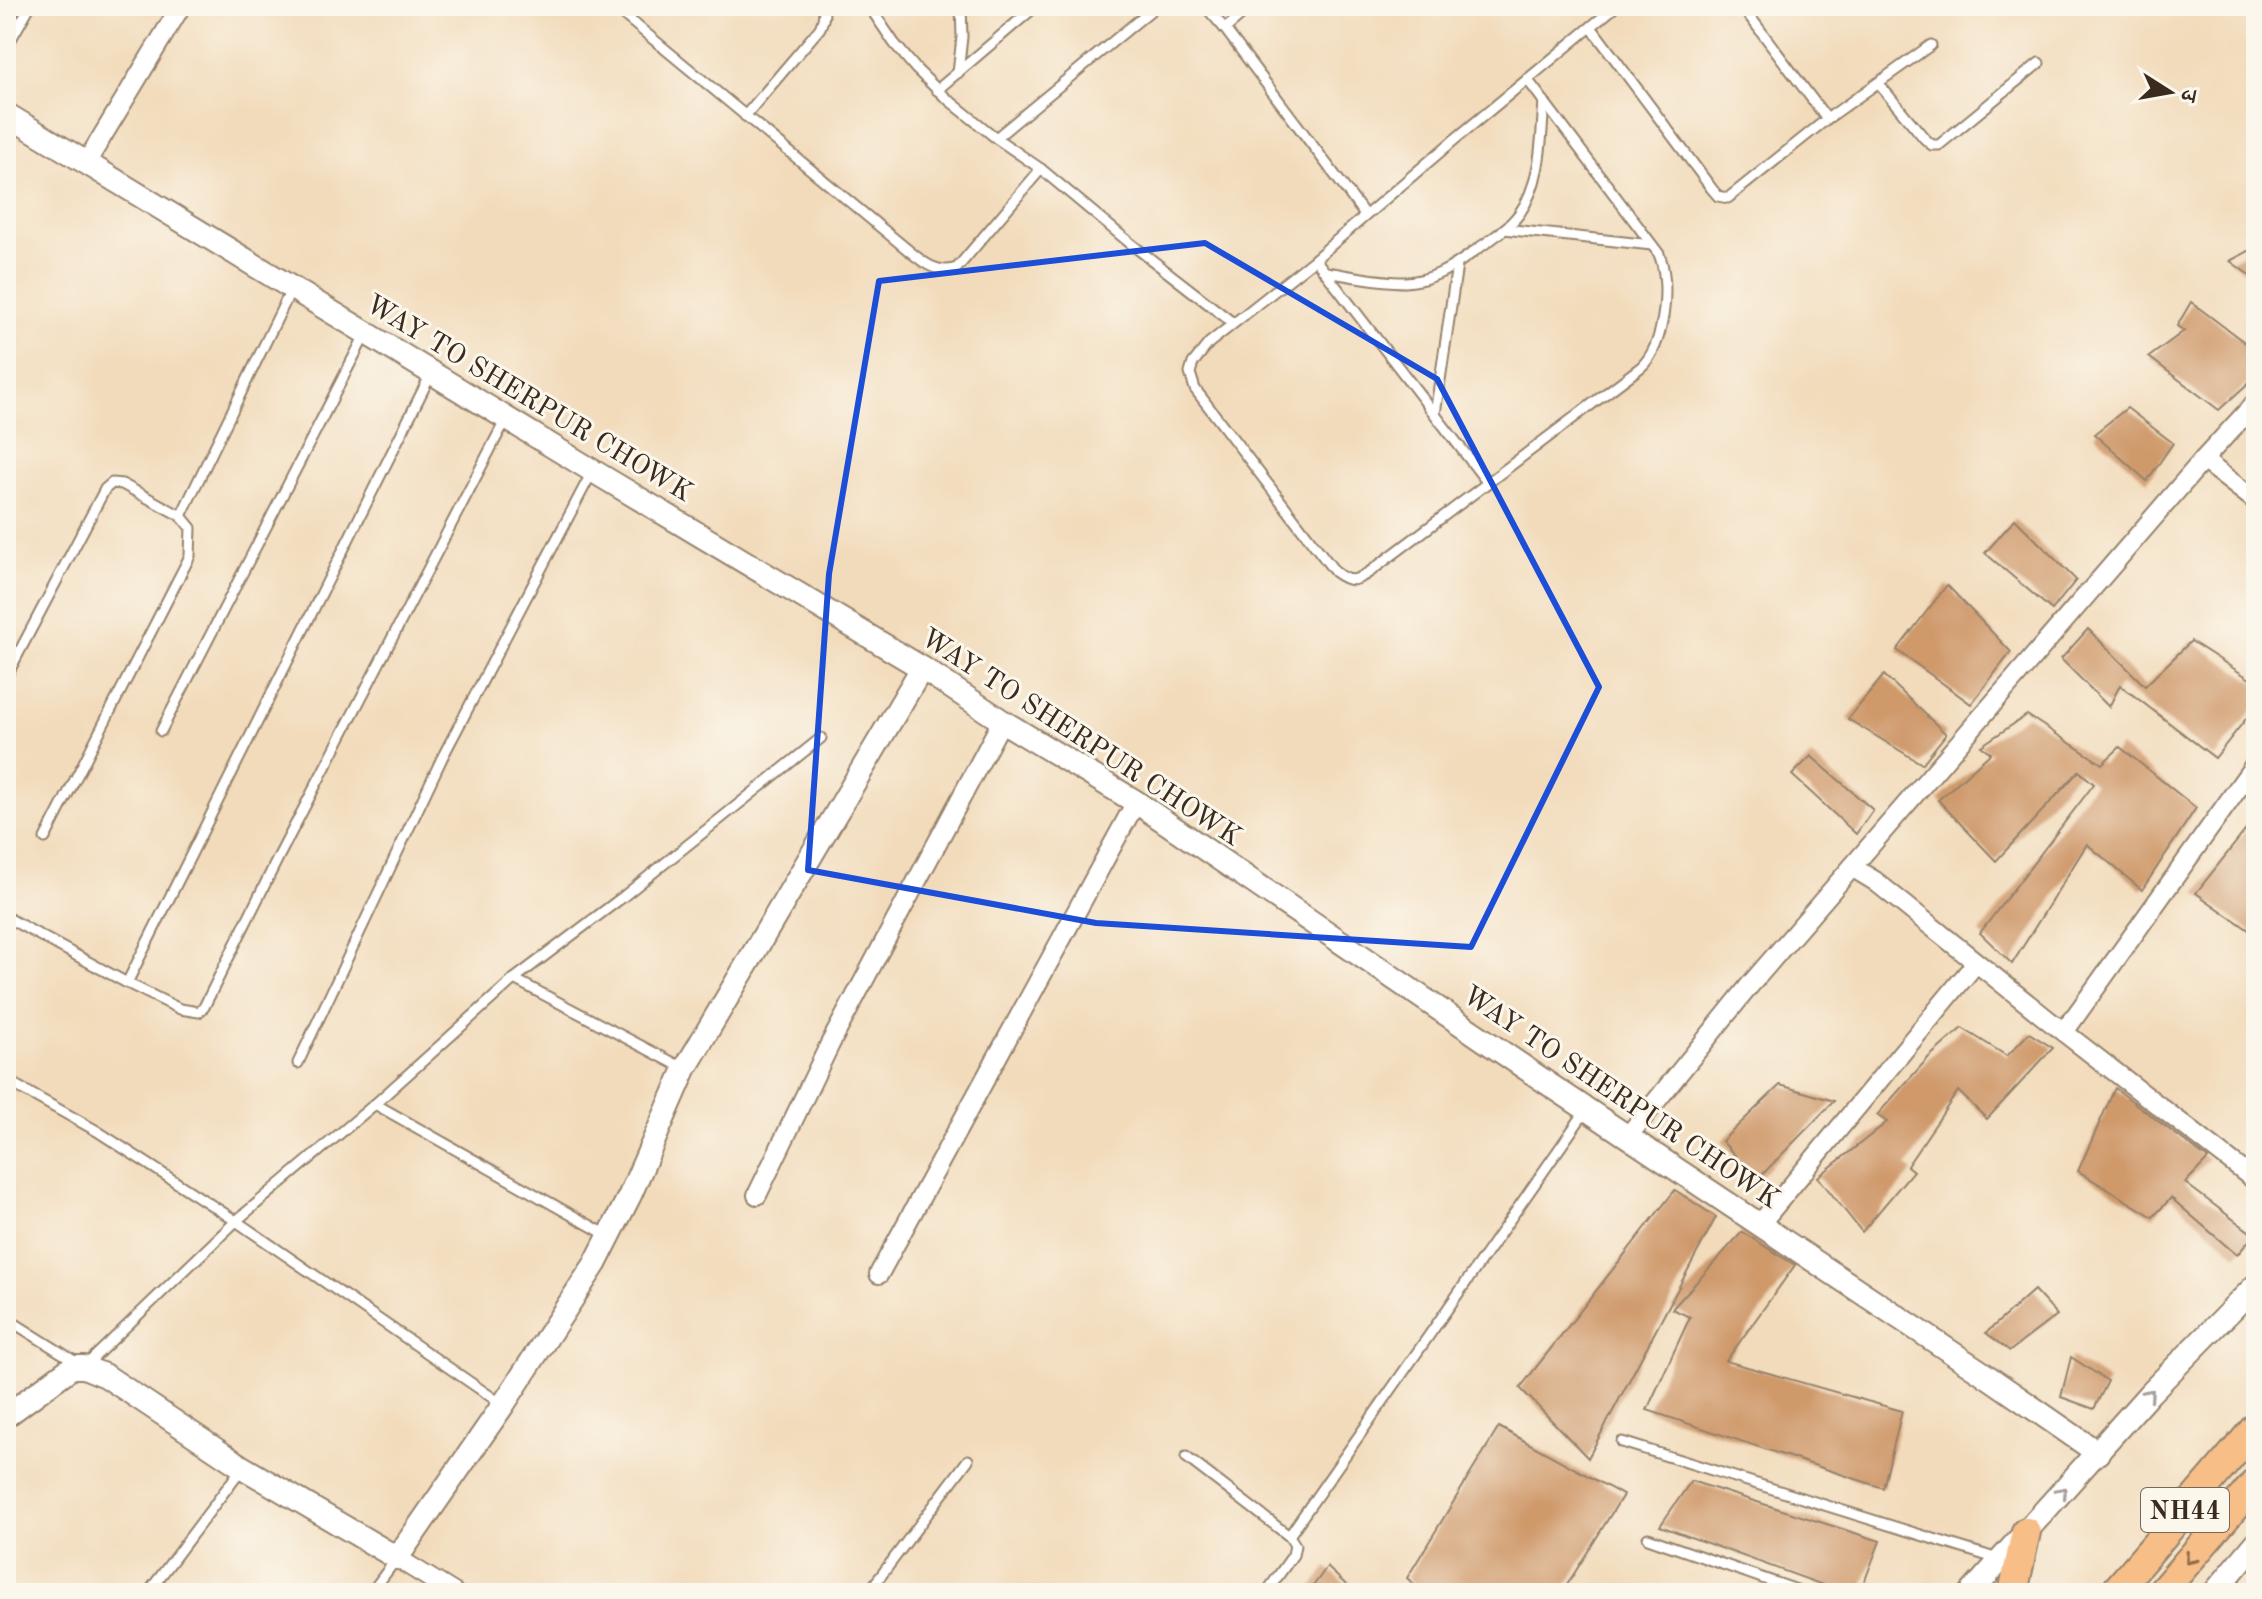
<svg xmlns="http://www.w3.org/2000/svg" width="2262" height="1599" viewBox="0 0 2262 1599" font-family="'Old Standard TT','Noto Serif Devanagari',serif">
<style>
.building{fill:#cf996a}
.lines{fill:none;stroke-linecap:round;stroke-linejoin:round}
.service-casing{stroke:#96826c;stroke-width:13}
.minor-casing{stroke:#96826c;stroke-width:22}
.tertiary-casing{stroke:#96826c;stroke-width:26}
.trunk-casing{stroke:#96826c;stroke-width:32}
.service{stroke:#fff;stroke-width:9}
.minor{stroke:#fff;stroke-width:18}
.tertiary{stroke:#fff;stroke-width:22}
.trunk{stroke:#f7be88;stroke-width:28}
.oneway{stroke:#a79f9a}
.oneway2{stroke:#906d4e}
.marked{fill:none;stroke:#1d4ed8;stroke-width:6;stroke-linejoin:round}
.labels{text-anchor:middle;stroke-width:6;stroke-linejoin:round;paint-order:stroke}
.shield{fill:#fbf7ec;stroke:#75685c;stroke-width:2}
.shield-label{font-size:26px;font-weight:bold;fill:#3b2a1e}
.street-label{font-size:28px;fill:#3b2a1e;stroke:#fbf7ec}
</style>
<rect width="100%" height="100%" fill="#fbf7ec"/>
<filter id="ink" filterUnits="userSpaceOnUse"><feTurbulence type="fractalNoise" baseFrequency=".0125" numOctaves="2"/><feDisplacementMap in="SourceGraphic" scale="16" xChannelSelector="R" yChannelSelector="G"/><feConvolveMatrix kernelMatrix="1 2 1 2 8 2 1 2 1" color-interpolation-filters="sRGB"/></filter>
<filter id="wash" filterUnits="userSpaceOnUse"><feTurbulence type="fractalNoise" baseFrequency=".006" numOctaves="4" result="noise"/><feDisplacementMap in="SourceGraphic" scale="32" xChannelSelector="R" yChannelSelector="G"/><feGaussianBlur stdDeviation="1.8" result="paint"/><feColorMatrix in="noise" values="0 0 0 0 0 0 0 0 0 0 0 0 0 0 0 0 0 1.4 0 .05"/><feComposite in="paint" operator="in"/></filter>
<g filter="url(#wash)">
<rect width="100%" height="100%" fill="#f2dbbb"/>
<g id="blocks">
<g class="building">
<polygon points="2256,247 2256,280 2230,261"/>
<polygon points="2191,302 2256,351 2256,376 2219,410 2149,357 2184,331 2177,326"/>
<polygon points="2127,408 2173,443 2147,481 2094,434"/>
<polygon points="2015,519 2076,580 2052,610 1985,553"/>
<polygon points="1947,585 2011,652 1971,704 1897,650"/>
<polygon points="2088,629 2145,686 2191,641 2256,683 2256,706 2215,758 2120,685 2109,707 2061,659"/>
<polygon points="1884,675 1946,734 1922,764 1848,719"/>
<polygon points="2027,715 2102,764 2120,747 2196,808 2142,890 2087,844 2012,964 1980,933 2094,784 2079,771 1996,861 1938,800 1991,753 1981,746"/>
<polygon points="1811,756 1873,810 1856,834 1792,775"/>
<polygon points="2256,817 2256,935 2196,893"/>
<polygon points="1962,1028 2007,1056 2029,1033 2053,1048 1987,1119 1958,1091 1907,1166 1913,1171 1862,1232 1818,1177 1887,1122 1877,1115 1929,1057"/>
<polygon points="1780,1085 1834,1101 1757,1180 1722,1141"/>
<polygon points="2115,1088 2208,1159 2185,1183 2254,1235 2237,1255 2171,1198 2153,1217 2078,1171"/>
<polygon points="1675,1190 1716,1217 1588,1458 1520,1388"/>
<polygon points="1742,1232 1795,1265 1726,1361 1902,1411 1883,1488 1647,1410 1690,1317 1672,1309"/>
<polygon points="2034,1290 2057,1315 2010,1351 1986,1333"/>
<polygon points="2071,1357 2108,1381 2094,1409 2061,1397"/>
<polygon points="1499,1427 1623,1495 1562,1593 1423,1593 1407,1578"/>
<polygon points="1691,1481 1880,1541 1860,1593 1845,1593 1660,1526"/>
<polygon points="1327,1567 1355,1593 1308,1593"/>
</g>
</g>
</g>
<g filter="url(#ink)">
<use href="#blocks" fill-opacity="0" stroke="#96826c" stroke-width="2"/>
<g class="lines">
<g class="service-casing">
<g id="service">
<path d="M613,6L908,250C923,262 937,275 957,268L1041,169"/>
<polyline points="869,6 894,43 916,69 945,97 996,138 1041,169 1130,243 1233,323"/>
<polyline points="1205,6 1225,29 1365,215"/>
<polyline points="1742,6 1827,119"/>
<polyline points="1591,27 1712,189 1718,196 1728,198 1827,119 1931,45"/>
<polyline points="1225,29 1252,6"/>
<polyline points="6,48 30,6"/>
<polyline points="958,73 962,37 961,6"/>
<path d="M1527,79L1659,254C1671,283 1665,345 1641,367L1371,571C1356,581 1351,584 1335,572L1195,389L1190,373L1193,363L1209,343L1315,259L1454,140L1616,6"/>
<polyline points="1878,83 1925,139 1932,145 1939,145 2039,63"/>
<polyline points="937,90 1036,6"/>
<path d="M745,116L820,28C823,21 826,13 822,6"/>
<polyline points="996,138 1156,6"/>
<polyline points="1504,229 1652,245"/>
<polyline points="1315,259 1487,482"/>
<path d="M1326,272C1352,276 1379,282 1405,282C1431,281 1452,268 1472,253C1488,241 1507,230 1519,214C1542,182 1541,139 1544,101"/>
<polyline points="1435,414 1457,265"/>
<polyline points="6,677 105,489 112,483 122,484 181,516"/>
<polyline points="161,731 366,333"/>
<polyline points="45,838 190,556 191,528 181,516 292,288"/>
<polyline points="6,917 127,983 180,1009 199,1012 204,1007 280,854 506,419"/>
<polyline points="514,979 685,1069"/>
<polyline points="127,983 431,374"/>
<polyline points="298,1063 442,758 592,472"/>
<polyline points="6,1080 97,1131 236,1221 503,1405"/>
<polyline points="375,1104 607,1235"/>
<polyline points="6,1318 84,1367 236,1221 375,1104 514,979 624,896 821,738"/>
<polyline points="1622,1442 1998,1559"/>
<polyline points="1186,1457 1289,1536 1295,1545 1293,1555 1266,1593"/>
<polyline points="1289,1536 1587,1109"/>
<polyline points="1648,1538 1805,1593"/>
<polyline points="148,1593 242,1468"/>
<polyline points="371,1593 397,1558"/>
<polyline points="868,1593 968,1460"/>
<polyline points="2254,1593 2256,1591"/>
</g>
</g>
<g class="minor-casing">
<g id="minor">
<polyline points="86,163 181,6"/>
<polyline points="2203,460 2256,501"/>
<polyline points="1852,867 2203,460 2256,402"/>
<polyline points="2064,1032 2256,763"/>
<polyline points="1628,1136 1750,985 1852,867 1875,881 2048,1020 2256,1181"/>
<polyline points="757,1195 830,1044 1002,721"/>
<polyline points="1760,1224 1976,963"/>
<polyline points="879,1274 1136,802"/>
<polyline points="397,1558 454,1593"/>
</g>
</g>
<g class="tertiary-casing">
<g id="tertiary">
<polyline points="6,114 593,471 922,668 1002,721 1136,802 1550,1085 1981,1372 2098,1453"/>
<polyline points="6,1416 72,1367 84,1367 106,1376 242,1467 397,1558 503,1405 595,1264 630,1195 685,1069 922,668"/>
<polyline points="1971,1593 2150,1393 2256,1285"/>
<polyline points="2214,1593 2256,1543"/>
</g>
</g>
<g class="trunk-casing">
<g id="trunk">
<polyline points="2013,1593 2026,1532"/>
<polyline points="2114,1593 2256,1427"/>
<polyline points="2161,1593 2256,1482"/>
</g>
</g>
<use href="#service" class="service"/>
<use href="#minor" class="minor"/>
<use href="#tertiary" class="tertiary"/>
<use href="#trunk" class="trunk"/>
</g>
<defs><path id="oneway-chevron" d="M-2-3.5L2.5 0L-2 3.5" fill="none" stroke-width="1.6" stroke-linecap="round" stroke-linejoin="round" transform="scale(2)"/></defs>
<g class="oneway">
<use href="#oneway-chevron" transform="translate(2149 1394) rotate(-48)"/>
<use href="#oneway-chevron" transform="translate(2062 1492) rotate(-48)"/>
</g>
<use class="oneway2" href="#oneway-chevron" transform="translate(2190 1559) rotate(130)"/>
</g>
<path class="marked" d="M1205,243L1437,379L1599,687L1471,947L1096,923L808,870L829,574L879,281Z"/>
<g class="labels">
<rect class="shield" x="2141" y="1488" width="88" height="44" rx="6"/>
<g class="shield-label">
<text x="2185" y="1519">NH44</text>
</g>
<g class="street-label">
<text transform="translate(530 397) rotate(31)" y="10">WAY TO SHERPUR CHOWK</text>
<text transform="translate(1082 736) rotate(33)" y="10">WAY TO SHERPUR CHOWK</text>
<text transform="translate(1622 1096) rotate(34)" y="10">WAY TO SHERPUR CHOWK</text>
</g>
</g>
<rect width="2262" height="1599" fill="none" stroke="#fbf7ec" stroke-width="32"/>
<g transform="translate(2170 92) rotate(101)" stroke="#fbf7ec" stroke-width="6" paint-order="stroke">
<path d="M0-6L14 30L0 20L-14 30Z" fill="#3b2a1e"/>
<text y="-12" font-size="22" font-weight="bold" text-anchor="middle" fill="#3b2a1e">उ</text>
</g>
</svg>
